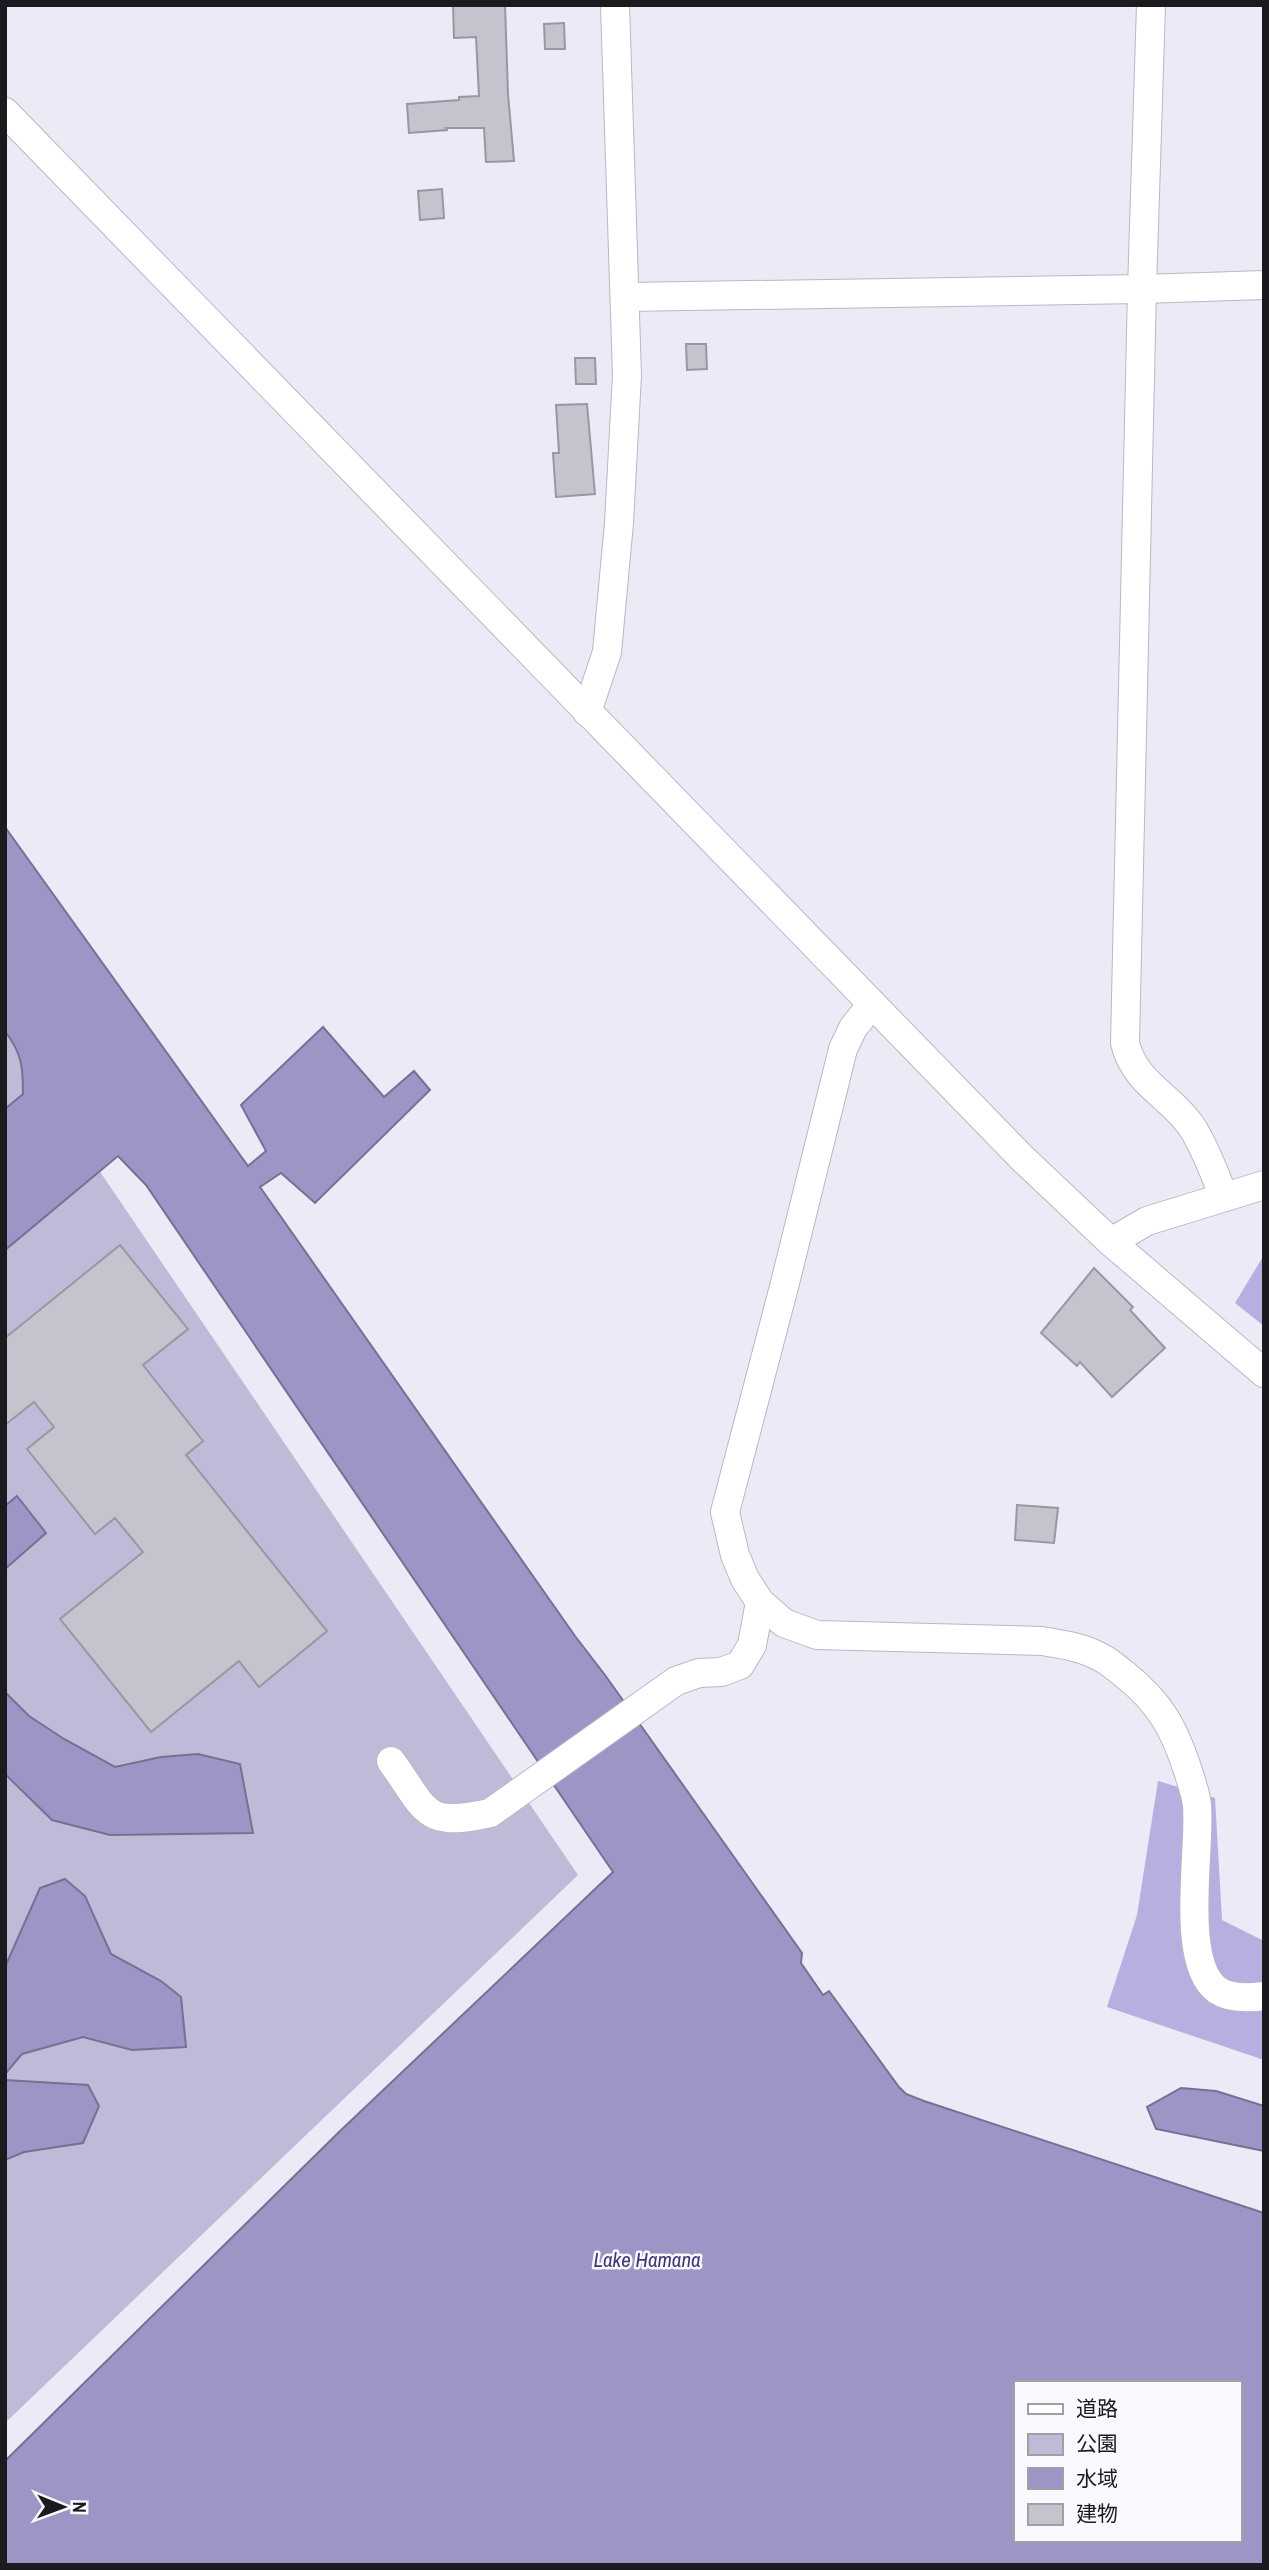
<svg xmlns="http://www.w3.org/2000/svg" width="1269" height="2570" viewBox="0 0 1269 2570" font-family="'Archivo Narrow','Noto Sans JP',sans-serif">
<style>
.green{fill:#bebbd9}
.forest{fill:#b5b0e0}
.water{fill:#9c96c6;stroke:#757194;stroke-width:2;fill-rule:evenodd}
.building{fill:#c4c3ce;stroke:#9897a2;stroke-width:2}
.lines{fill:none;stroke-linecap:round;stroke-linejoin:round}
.minor-casing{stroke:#b9b8c4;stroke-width:30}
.minor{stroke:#fff;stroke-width:28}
.labels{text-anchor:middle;stroke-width:5;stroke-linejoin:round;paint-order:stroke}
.water-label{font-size:21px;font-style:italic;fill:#413671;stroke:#f9f8fd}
</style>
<rect width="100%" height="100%" fill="#ebeaf6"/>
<polygon class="green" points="5,1032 578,1875 5,2423"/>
<g class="forest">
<polygon points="1264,1255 1264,1326 1235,1303"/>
<polygon points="1158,1781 1215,1798 1222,1920 1264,1941 1264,2060 1107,2007 1137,1915"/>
</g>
<g class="water">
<path d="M5,827L248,1166L266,1151L241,1105L323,1027L384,1097L414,1071L430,1090L315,1203L281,1173L260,1187L575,1636L605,1675L802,1953L801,1963L823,1995L829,1991L899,2087L906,2094L924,2101L1264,2213V2565H5V2461L338,2133L613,1872L146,1185L118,1156L5,1250V1109L23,1094C23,1066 22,1054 5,1031ZM1015,2383H1239V2540H1015Z"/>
<polygon points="17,1496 46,1533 5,1569 5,1506"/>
<polygon points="5,1692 29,1716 64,1739 115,1767 161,1757 198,1754 240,1764 253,1833 110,1835 52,1820 5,1774"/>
<polygon points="65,1879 85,1896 111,1954 161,1981 181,1997 186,2047 132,2050 83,2037 22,2054 5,2074 5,1967 40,1888"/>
<polygon points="5,2080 88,2085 99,2106 83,2143 24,2152 5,2160"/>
<polygon points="1181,2088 1216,2091 1264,2106 1264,2151 1156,2129 1147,2107"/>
</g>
<g class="building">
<polygon points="453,5 505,5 508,94 514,161 486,162 484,128 446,128 447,130 409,133 407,104 459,100 459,97 479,96 476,37 454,38"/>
<polygon points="564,23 565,49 545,49 544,24"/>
<polygon points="442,189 444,218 420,220 418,191"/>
<polygon points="686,344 706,344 707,369 687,370"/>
<polygon points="575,358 595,358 596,384 576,384"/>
<polygon points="587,404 595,494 556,497 553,453 559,453 556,405"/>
<polygon points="120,1245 188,1329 143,1365 203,1441 186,1455 327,1631 259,1687 239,1661 151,1732 60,1619 143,1552 115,1518 95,1534 27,1449 54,1427 34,1402 5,1425 5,1338"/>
<polygon points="1094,1268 1133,1307 1130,1310 1165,1348 1112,1397 1080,1362 1077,1366 1041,1333"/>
<polygon points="1017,1505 1058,1508 1054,1543 1015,1540"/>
</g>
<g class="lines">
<g class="minor-casing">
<g id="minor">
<path d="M1151,5L1142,289L1125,1043C1135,1084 1170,1095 1192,1127C1206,1149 1214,1173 1224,1197"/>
<polyline points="5,112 1022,1158 1111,1242 1264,1373"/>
<polyline points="625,297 1142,289 1264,285"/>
<polyline points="587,712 607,652 619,523 627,375 615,5"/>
<path d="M872,1004L853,1028L843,1049L785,1283L725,1512L735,1555L745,1579L760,1602L784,1623L817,1635L1042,1641C1061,1644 1081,1647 1098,1656C1108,1660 1116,1668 1124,1674C1161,1703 1175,1730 1189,1774C1192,1784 1196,1795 1197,1805C1201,1849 1179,1962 1217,1990C1230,1999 1249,1998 1264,1996"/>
<polyline points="1111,1242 1147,1221 1264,1185"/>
<path d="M391,1761C427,1811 423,1828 490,1813L676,1681L699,1673L721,1672L740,1665L752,1645L760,1602"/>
</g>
</g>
<use href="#minor" class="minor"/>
</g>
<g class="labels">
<g class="water-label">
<text x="647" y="2267">Lake Hamana</text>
</g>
</g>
<rect width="1269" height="2570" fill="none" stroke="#1b1a1e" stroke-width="14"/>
<rect x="1014" y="2381" width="228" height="161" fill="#f9f8fd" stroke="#a09fa4" stroke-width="2"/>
<rect x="1028" y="2404" width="35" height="10" fill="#ffffff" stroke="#a09fa4" stroke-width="2"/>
<text x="1076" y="2416" font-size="21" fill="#1b1a1e">道路</text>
<rect x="1028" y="2434" width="35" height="21" fill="#bebbd9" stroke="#a09fa4" stroke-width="2"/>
<text x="1076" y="2451" font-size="21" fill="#1b1a1e">公園</text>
<rect x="1028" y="2468" width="35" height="21" fill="#9c96c6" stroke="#a09fa4" stroke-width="2"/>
<text x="1076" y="2486" font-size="21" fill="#1b1a1e">水域</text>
<rect x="1028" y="2504" width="35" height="21" fill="#c4c3ce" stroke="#a09fa4" stroke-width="2"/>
<text x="1076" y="2521" font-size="21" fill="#1b1a1e">建物</text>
<g transform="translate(63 2507) rotate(91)" stroke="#f9f8fd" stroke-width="5" paint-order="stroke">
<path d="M0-5L12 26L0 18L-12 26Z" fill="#1b1a1e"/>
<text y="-10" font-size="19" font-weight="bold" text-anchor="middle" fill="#1b1a1e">N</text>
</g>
</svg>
